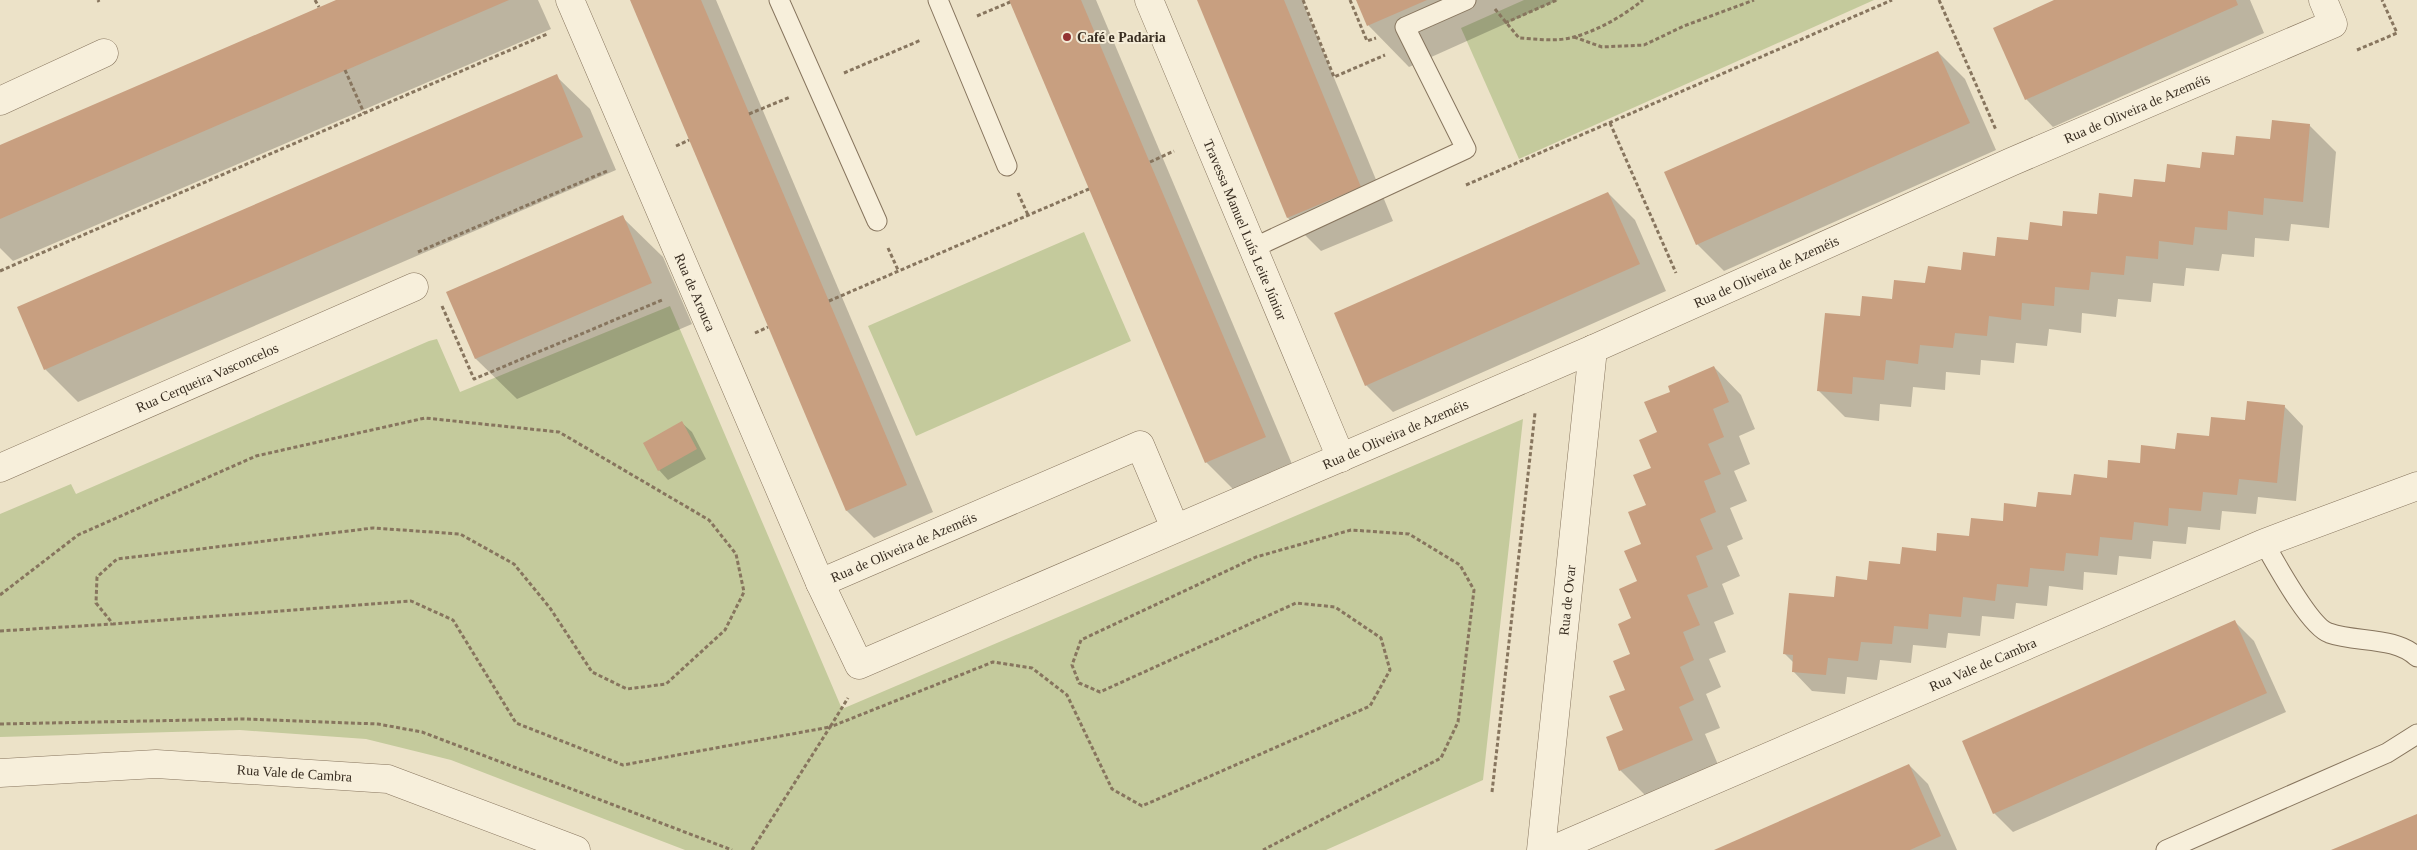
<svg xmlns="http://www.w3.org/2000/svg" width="2417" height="850" viewBox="0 0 2417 850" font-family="Georgia,serif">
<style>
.green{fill:#c4ca9c}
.shadow{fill:#0003}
.building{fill:#c89f80}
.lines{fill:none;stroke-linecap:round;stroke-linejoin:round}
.lane-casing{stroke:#87755e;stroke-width:21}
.street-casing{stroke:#87755e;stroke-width:29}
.path{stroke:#87755e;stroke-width:3;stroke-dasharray:4 2.5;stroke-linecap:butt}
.lane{stroke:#f7efdb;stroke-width:19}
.street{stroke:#f7efdb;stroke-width:28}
.poi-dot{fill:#933232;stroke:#f4ecd7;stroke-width:2}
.labels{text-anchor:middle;stroke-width:4;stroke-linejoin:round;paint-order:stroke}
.poi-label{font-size:14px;font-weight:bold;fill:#382d21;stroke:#f4ecd7;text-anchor:start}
.street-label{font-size:14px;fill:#382d21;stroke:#f4ecd7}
</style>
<rect width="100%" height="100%" fill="#ece2c8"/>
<g class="green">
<polygon points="1524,0 1874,0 1519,159 1461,28"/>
<polygon points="1084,232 1131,341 916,436 868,326"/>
<polygon points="670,306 842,709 1523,419 1483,780 1326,850 685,850 451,760 366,739 240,730 0,737 0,514 71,484 76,494 429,341 437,339 460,392"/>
</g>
<g class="shadow">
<polygon points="339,0 538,0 551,29 13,261 0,248 0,146"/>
<polygon points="631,0 716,0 933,512 874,538 847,511"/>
<polygon points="1010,0 1096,0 1292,464 1233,489 1206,462"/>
<polygon points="1199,0 1302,0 1393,221 1321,251 1288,218"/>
<polygon points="1357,0 1558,0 1409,67 1369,26"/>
<polygon points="2058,0 2250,0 2264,33 2053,127 2026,99"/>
<polygon points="1938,52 1965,79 1996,150 1724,271 1697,244"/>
<polygon points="556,76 590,109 616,170 78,402 45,369"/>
<polygon points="2309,125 2336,152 2329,228 2291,224 2289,241 2255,238 2254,257 2222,254 2219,271 2186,268 2184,286 2153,283 2151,302 2118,299 2116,317 2082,313 2081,333 2049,329 2047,346 2016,343 2014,363 1981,360 1980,375 1946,372 1945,390 1913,387 1911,407 1880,404 1879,421 1845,417 1818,390 1861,318 1893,300 2063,227 2098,215 2167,183"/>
<polygon points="1608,193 1635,220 1666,291 1393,412 1366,385"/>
<polygon points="622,217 663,257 692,324 517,399 476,359 448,292"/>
<polygon points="1714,367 1741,395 1755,429 1739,436 1750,464 1734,471 1747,501 1730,508 1743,539 1727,546 1740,576 1722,584 1734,614 1714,622 1726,652 1709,659 1721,687 1706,694 1720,728 1705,734 1719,767 1647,797 1620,770 1627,690 1632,655 1633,619 1652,469 1658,433 1671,393"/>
<polygon points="2284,406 2303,426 2296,501 2258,497 2256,514 2222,511 2220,530 2188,527 2186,544 2153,541 2151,559 2119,556 2117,575 2084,572 2083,590 2049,586 2047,606 2016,603 2014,619 1982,616 1980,636 1948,633 1946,648 1913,645 1911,663 1880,660 1877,680 1847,677 1845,694 1812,691 1793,671 1794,663 1784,653 1836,599 1868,581 2038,508 2073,496 2141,464"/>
<polygon points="682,423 692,432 706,459 668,480 659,470"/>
<polygon points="2235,622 2254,641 2286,712 2013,832 1994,813"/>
<polygon points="1909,765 1928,784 1957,850 1717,850"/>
</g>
<g class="building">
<polygon points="336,0 509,0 0,219 0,145"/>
<polygon points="630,0 701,0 907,485 846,511"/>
<polygon points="1009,0 1081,0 1266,437 1205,463"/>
<polygon points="1197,0 1284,0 1361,187 1287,218"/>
<polygon points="1356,0 1427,0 1367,26"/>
<polygon points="2054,0 2236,0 2238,5 2025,100 1993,28"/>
<polygon points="1938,51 1970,123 1696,245 1664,172"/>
<polygon points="557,74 583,137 44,370 17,307"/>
<polygon points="2272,120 2310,124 2303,202 2264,198 2263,215 2228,211 2227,230 2195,227 2193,245 2159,241 2158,259 2126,256 2124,275 2091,272 2089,290 2055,287 2054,306 2022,303 2021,320 1989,316 1987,336 1955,333 1953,348 1920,345 1918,364 1886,360 1884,380 1853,377 1852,394 1817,391 1825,313 1860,316 1862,296 1892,299 1894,280 1925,283 1928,266 1961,270 1963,252 1995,256 1997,237 2028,240 2030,222 2062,226 2063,211 2097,214 2099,193 2132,197 2134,179 2165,182 2167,164 2200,168 2202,152 2234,155 2236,136 2270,139"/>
<polygon points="1608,192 1640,264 1365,386 1334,313"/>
<polygon points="623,215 652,283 475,359 446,292"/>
<polygon points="1714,366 1729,402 1713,409 1724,437 1708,444 1721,474 1704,481 1716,512 1700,519 1713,549 1696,556 1708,587 1687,595 1700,625 1683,632 1694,660 1680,667 1694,700 1679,707 1693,740 1619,771 1606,737 1623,730 1609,696 1625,690 1613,661 1630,654 1618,624 1631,618 1619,589 1637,581 1624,551 1641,544 1628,512 1646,505 1633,475 1651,468 1639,440 1657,432 1644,402 1670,392 1668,386"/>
<polygon points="2247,401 2285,405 2277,483 2239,479 2237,495 2203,492 2201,511 2169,508 2168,526 2134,522 2132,540 2100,537 2098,556 2066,553 2064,571 2030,568 2028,587 1997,584 1995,601 1963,597 1961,617 1929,614 1928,629 1894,626 1892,644 1861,642 1858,661 1828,658 1826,675 1792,672 1793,655 1783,654 1789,593 1834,597 1836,576 1867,580 1869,561 1900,564 1902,547 1936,551 1937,533 1969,536 1971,518 2003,521 2004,503 2036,507 2038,492 2071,495 2074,474 2107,478 2108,460 2140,463 2141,445 2175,449 2177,433 2209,436 2211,417 2245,420"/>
<polygon points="682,421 697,449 658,471 643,443"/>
<polygon points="2235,620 2267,693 1993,814 1962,741"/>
<polygon points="1909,764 1941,836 1910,850 1714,850"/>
<polygon points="2417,814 2417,850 2331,850"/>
</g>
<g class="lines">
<g class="lane-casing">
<g id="lane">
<polyline points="779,0 877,221"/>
<polyline points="938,0 1007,166"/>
<polyline points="1253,248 1466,149 1405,27 1466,0"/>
<path d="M2264,543C2275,562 2310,627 2329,633C2357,643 2394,636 2417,657"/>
<polyline points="2166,850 2387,753 2417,734"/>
</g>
</g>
<g class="street-casing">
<g id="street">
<path id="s1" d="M570,0L820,583L859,665L1593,349L2011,162L2333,24L2323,0"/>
<path id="s2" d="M1149,0L1341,458"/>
<polyline points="0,101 104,53"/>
<path id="s3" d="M0,468L414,287"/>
<path id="s4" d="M820,583L1140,445L1175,528"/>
<path id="s5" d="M0,773L156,764L388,779L576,850"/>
<path id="s6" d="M1541,850L1593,349"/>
<path id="s7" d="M1552,850L2264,543L2417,486"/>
</g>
</g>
<g class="path">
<polyline points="98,0 99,2"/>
<polyline points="315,0 319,7"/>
<polyline points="1303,0 1334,77 1385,55"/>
<polyline points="1350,0 1367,41 1376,38"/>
<polyline points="1939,0 1996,130"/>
<path d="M1495,9L1519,38C1536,39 1557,42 1574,37C1599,30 1623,16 1643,0"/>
<polyline points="977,16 1010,2"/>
<polyline points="1505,23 1557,0"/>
<polyline points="1574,37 1602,47 1644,45 1684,26 1754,0"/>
<polyline points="2357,50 2397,33 2382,0"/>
<polyline points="345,70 364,113"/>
<polyline points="844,73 921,40"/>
<polyline points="749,114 790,97"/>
<polyline points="1610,123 1676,273"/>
<polyline points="676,146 689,140"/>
<polyline points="1150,162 1174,151"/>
<polyline points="1466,185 1892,0"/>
<polyline points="1018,193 1028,215"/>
<polyline points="888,248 898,270"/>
<polyline points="418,252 607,171"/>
<polyline points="0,271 547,34"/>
<polyline points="829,301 1089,189"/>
<polyline points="442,306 474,379 662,300"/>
<polyline points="755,333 768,327"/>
<polyline points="0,595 78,535 256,456 425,418 559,432 709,520 736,554 744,592 725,630 666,684 627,689 592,672 550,608 514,564 460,534 373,528 117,559 97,577 96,603 113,624 411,601 453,620 516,723 623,765 830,727 848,698"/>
<polyline points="0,631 112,624"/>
<polyline points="0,724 244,719 378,724 422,732 732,850"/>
<polyline points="1492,792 1535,413"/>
<polyline points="752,850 830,727 993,662 1032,668 1067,695 1112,789 1142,806 1370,706 1390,670 1381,638 1335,607 1296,603 1100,692 1079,683 1072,665 1081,640 1256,557 1351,530 1409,534 1460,565 1474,590 1458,722 1441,758 1263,850"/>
</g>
<use href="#lane" class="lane"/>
<use href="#street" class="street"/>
</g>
<circle class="poi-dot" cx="1067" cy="37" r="5"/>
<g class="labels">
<g class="poi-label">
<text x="1077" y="42">Café e Padaria</text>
</g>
<g class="street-label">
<text dy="5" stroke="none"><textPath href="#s1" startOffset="2119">Rua de Oliveira de Azeméis</textPath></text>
<text dy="5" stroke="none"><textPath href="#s2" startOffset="249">Travessa Manuel Luís Leite Júnior</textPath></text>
<text dy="5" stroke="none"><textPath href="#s1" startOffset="1714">Rua de Oliveira de Azeméis</textPath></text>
<text dy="5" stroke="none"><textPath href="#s1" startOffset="318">Rua de Arouca</textPath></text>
<text dy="5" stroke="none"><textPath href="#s3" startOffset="226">Rua Cerqueira Vasconcelos</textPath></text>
<text dy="5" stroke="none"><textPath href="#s1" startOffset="1309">Rua de Oliveira de Azeméis</textPath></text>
<text dy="5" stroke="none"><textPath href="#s4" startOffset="91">Rua de Oliveira de Azeméis</textPath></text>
<text dy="5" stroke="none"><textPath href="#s6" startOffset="251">Rua de Ovar</textPath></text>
<text dy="5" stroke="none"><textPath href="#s7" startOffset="469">Rua Vale de Cambra</textPath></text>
<text dy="5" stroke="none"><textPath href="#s5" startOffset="295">Rua Vale de Cambra</textPath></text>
</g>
</g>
</svg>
